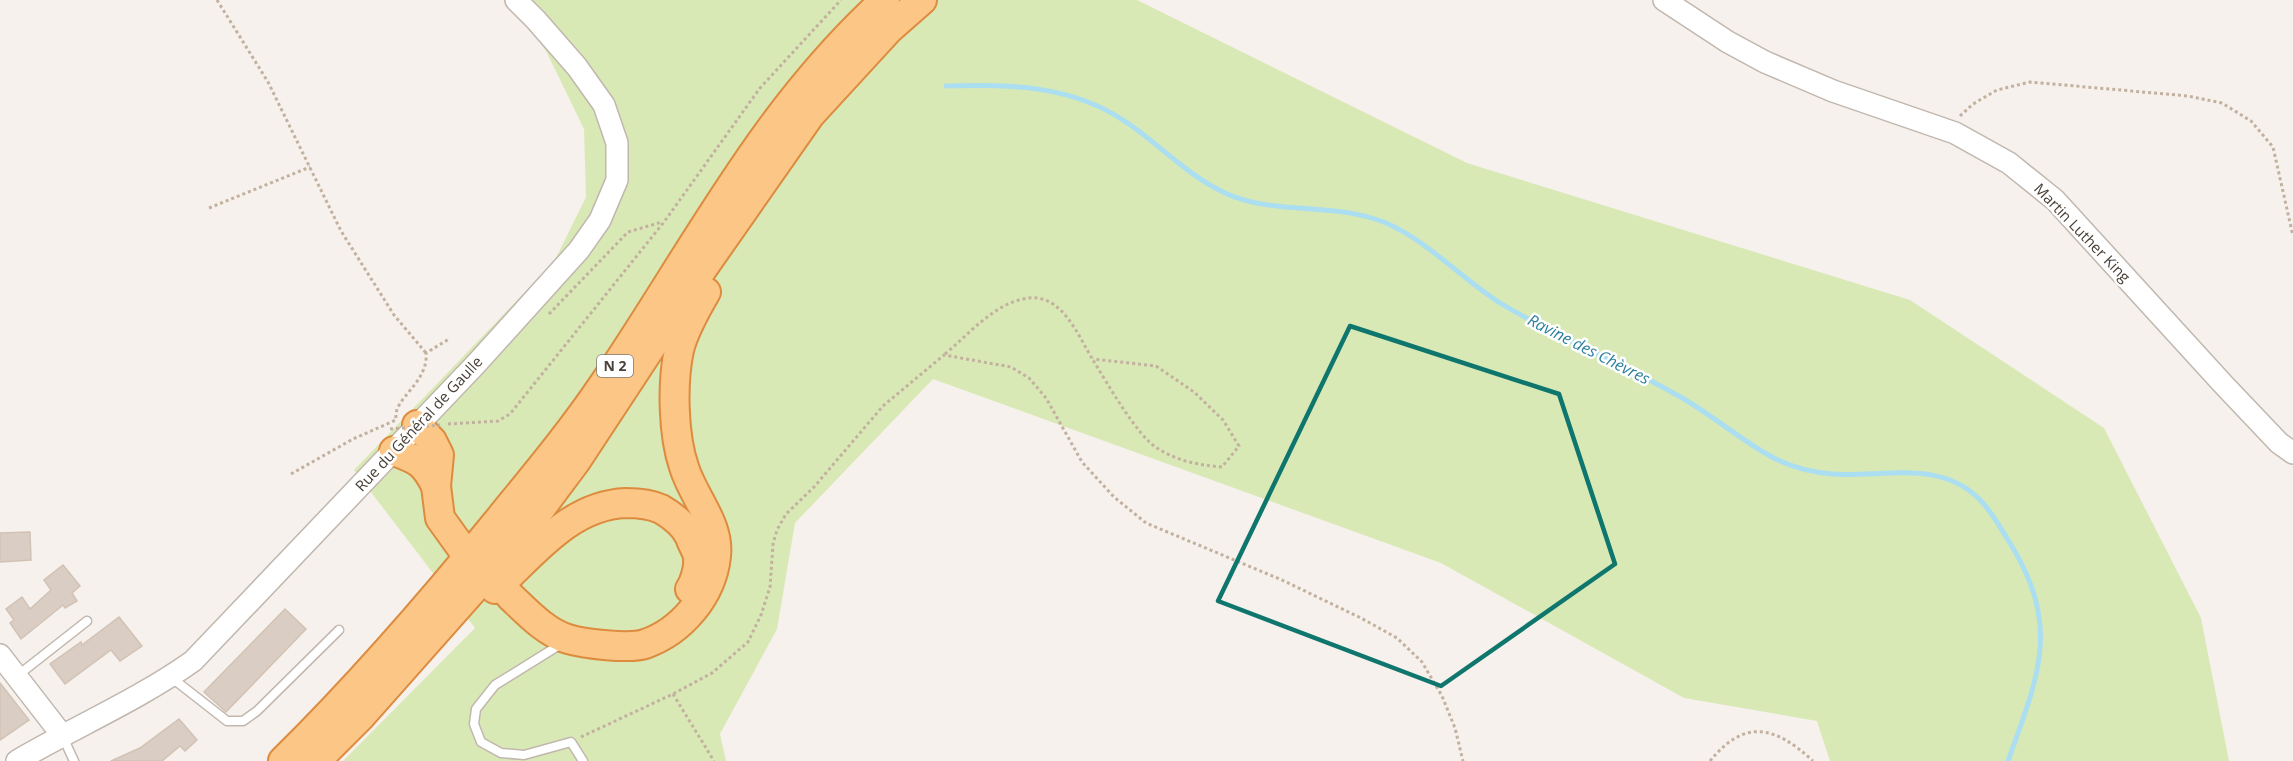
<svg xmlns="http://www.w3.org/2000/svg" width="2293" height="761" viewBox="0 0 2293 761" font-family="'Open Sans',sans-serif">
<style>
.green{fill:#d9e9b6}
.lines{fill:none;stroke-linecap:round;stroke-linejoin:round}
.stream{stroke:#aadef0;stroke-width:5}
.building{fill:#dacec4;stroke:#d2c2b4;stroke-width:1.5}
.service-casing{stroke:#c1b7ae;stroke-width:11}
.tertiary-casing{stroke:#c1b7ae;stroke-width:24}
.trunk-casing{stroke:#dc8b3f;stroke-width:32}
.path{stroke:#c3b19f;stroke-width:3;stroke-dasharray:3 3;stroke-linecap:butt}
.service{stroke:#fff;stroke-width:8}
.tertiary{stroke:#fff;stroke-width:21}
.trunk{stroke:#fcc686;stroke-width:28}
.path-bridge{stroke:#c3b19f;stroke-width:3;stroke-dasharray:3 3;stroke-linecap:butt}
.marked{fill:none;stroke:#0f766e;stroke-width:4.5;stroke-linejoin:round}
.labels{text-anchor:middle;stroke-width:5;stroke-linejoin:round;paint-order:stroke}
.shield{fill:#fff;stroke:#807a74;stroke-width:1.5}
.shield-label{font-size:14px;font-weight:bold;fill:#4a4139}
.street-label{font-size:15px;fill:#4a4139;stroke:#fff}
.water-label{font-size:16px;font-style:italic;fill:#2d7f9e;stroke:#fff}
</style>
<rect width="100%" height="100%" fill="#f6f1ec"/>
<polygon class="green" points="509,0 1137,0 1467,163 1910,300 2104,428 2201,618 2229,761 1830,761 1817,721 1684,698 1441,563 933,379 795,523 777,629 720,734 726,761 343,761 475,628 354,470 554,262 586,197 584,129 546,51"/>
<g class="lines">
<path class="stream" d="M946,86C1009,84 1072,85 1126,122C1159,144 1188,176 1225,193C1274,216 1333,201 1386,223C1426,240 1460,277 1497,301C1553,336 1617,361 1675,394C1707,411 1734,435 1765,453C1786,466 1808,472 1832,474C1883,478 1942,458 1982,502C1993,514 2001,529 2010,543C2062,628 2038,676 2008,761"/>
</g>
<g class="building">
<polygon points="30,532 31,560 0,562 0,533"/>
<polygon points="63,565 80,586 72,593 77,601 65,608 63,605 21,639 10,623 14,620 6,609 22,597 30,609 51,590 44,580"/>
<polygon points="285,609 306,629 226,712 204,692"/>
<polygon points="119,617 142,646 120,661 111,650 65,684 50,664 81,642 82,645"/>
<polygon points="0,683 29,720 0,740"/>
<polygon points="179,719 197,740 185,751 180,746 162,761 111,761 140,748"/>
</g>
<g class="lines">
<g class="service-casing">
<g id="service">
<polyline points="561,644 495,685 476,709 474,724 481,742 501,753 524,755 571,742 583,761"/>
<polyline points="17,676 87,621"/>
<polyline points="172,678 227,721 243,721 257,711 339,630"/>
<polyline points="62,735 74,761"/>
</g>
</g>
<g class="tertiary-casing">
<g id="tertiary">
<polyline points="1664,0 1728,42 1765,62 1833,91 1955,133 2009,163 2055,200 2223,384 2279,443 2293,453"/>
<polyline points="0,655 62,735"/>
<path d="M17,761C75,727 138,700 193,661L476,364L579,250L600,220L617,180V143L604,105L577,67L536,20L516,0"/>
</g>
</g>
<g class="trunk-casing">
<g id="trunk">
<polyline points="417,425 432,441 439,455 436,486 440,518 463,550"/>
<path d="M394,451C418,460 424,462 436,486"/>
<path d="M495,589C533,554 570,505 626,503C637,503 650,504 661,509C673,516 684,524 690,537C692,544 698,552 698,559C699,567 695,582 690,589"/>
<path d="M510,596C526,611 546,633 568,639C584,644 630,649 645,644C682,631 712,595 716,556C720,524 693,497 684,467C673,435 672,383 679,350C684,330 696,309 706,292"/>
<path d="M283,761C361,684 432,602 501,517C536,474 572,431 603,385C695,250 762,112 885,0"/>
<polyline points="316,761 361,716 517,540 576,461 703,268 810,115 889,29 922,0"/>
</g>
</g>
<g class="path">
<polyline points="217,0 268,82 341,231 394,315 426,353"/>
<polyline points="1960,116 1973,104 1997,90 2030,82 2188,96 2222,103 2251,121 2273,147 2293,236"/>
<polyline points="209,208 310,167"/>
<polyline points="549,314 628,232 662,222"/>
<path d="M945,354C968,335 993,305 1023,299C1061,290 1077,334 1093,360C1106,381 1137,436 1157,448C1177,461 1198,465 1222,467L1239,446L1223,420L1194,392L1156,366L1093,359"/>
<path d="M396,418C393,399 429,382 426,353L449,339"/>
<polyline points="448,424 498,421 510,414 664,222 760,88 841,0"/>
<polyline points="291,474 353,439 396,420"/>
<polyline points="673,694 714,761"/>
<polyline points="581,737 673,694 712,673 748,642 761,615 770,587 773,544 777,530 786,514 814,487 883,406 944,355 1011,367 1029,378 1046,398 1082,462 1114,497 1146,523 1282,580 1361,618 1397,638 1422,662 1442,696 1455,728 1463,761"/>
<path d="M1710,761C1745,718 1775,726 1813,761"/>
</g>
<use href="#service" class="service"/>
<use href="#tertiary" class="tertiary"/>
<use href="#trunk" class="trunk"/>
<polyline class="path-bridge" points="390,429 440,425"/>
</g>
<path class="marked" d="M1350,326L1559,394L1615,564L1441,686L1218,601Z"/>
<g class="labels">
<rect class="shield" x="597" y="355" width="36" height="22" rx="4.5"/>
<g class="shield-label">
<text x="615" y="371">N 2</text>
</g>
<g class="street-label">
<text transform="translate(2082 233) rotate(46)" y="5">Martin Luther King</text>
<text transform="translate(419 424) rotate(-47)" y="5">Rue du Général de Gaulle</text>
</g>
<g class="water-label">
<text transform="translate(1589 349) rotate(27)" y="6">Ravine des Chèvres</text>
</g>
</g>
</svg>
